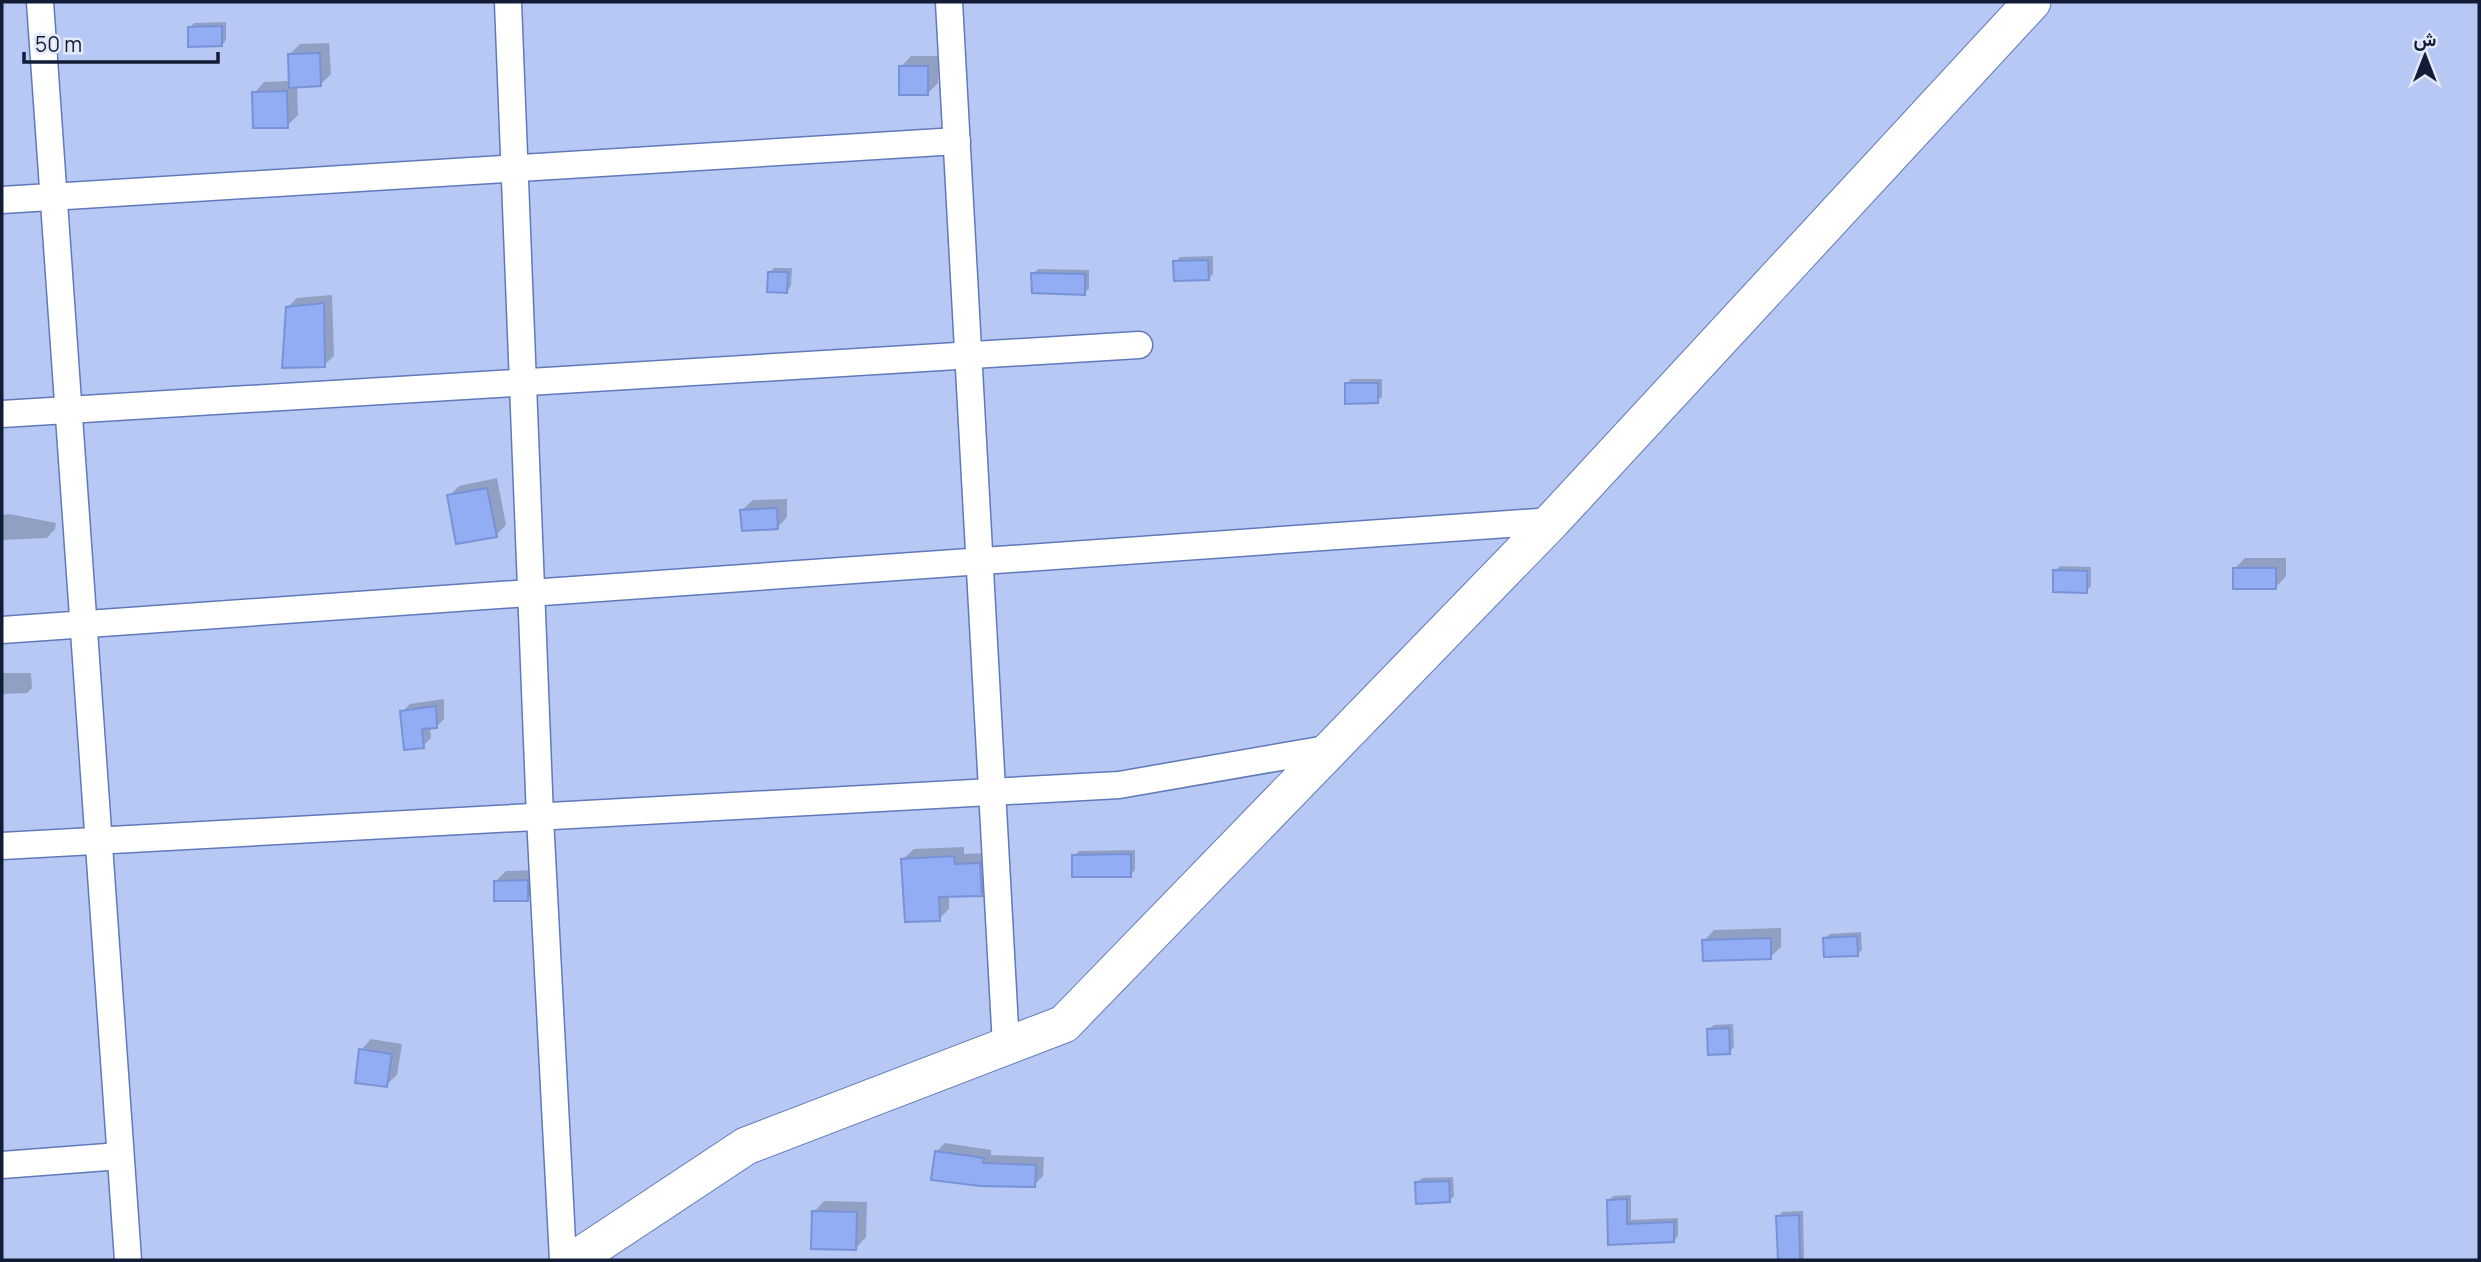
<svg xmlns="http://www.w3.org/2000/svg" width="2481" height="1262" viewBox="0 0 2481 1262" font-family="Manrope,Vazirmatn,sans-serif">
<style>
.shadow{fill:#0003}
.building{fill:#92adf4;stroke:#7792d6;stroke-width:2}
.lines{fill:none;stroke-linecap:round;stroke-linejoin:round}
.street-casing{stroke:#6079bb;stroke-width:29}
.secondary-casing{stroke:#6079bb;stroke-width:39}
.street{stroke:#fff;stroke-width:26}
.secondary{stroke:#fff;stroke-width:37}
</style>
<rect width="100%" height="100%" fill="#b6c8f3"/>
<g class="shadow">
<polygon points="226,22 226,40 222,45 190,28 194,23"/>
<polygon points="329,43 331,74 320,85 297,86 298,115 287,126 254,93 264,82 291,81 290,54 300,44"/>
<polygon points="911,56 938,56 938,83 928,93 901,67"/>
<polygon points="1213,256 1213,274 1209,278 1175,262 1180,257"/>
<polygon points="774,268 792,268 791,286 787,291 770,272"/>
<polygon points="1038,269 1089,270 1089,289 1084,293 1033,274"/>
<polygon points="332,295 334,356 324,365 288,307 297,298"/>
<polygon points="1351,379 1382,379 1382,397 1377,401 1347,384"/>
<polygon points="497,478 506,525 496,535 449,496 459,486"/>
<polygon points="787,499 787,517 777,528 742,510 753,500"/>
<polygon points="9,514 56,523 55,529 47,538 2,540 2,515"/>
<polygon points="2245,558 2286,558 2286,576 2276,587 2235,568"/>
<polygon points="2060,566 2091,567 2091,586 2086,591 2055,571"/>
<polygon points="2,673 31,673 32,688 27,693 2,694"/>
<polygon points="444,699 444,719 436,727 430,727 431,738 423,746 402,712 410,704"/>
<polygon points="964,847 964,854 990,853 992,884 981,894 949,895 949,909 939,919 903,859 914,849"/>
<polygon points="1135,850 1135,870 1130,875 1074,856 1079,851"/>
<polygon points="537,870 538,888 527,899 496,881 506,871"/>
<polygon points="1781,928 1781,947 1770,957 1704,941 1714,930"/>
<polygon points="1861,932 1862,950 1857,954 1825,938 1830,934"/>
<polygon points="1733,1024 1734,1047 1729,1052 1709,1029 1714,1025"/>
<polygon points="371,1039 402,1044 397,1075 386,1085 361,1050"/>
<polygon points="945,1143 991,1150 991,1155 1044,1157 1043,1176 1034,1185 936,1152"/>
<polygon points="1453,1177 1454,1196 1449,1201 1417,1183 1422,1178"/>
<polygon points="1631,1195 1631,1220 1678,1218 1678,1236 1674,1241 1609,1243 1608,1201 1613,1196"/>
<polygon points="824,1201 867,1202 866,1237 856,1248 814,1212"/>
<polygon points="1803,1211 1804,1259 1780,1260 1778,1217 1782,1212"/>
</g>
<g class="building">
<polygon points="222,26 222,46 188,47 188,27"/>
<polygon points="320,53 321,86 289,88 288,54"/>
<rect x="899" y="66" width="29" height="29"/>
<polygon points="287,91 288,128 253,128 252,92"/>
<polygon points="1208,260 1209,280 1174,281 1173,261"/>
<polygon points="768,272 788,272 787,293 767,292"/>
<polygon points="1031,273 1085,274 1085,295 1032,293"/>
<polygon points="324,303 325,367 282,368 286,307"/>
<polygon points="1345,383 1378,383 1378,403 1345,404"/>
<polygon points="487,488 497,537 456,544 447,495"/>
<polygon points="777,508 778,529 742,531 740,510"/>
<rect x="2233" y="568" width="43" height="21"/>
<polygon points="2053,570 2087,571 2087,593 2053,592"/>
<polygon points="436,706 437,728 422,729 424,748 404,750 400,711"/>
<polygon points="1131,854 1131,877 1072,877 1072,855"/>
<polygon points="954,856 955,864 980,863 982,896 939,897 940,921 905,922 901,859"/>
<polygon points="528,880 528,901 494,901 494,881"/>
<polygon points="1857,936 1858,956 1824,957 1823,938"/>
<polygon points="1771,938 1771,959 1703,961 1702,940"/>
<polygon points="1729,1028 1730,1054 1708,1055 1707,1029"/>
<polygon points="359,1049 392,1054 387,1087 355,1083"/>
<polygon points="935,1151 984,1158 983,1163 1036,1165 1035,1187 980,1186 931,1180"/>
<polygon points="1449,1181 1450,1202 1416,1204 1415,1182"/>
<polygon points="1627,1199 1627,1224 1674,1222 1674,1242 1608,1245 1607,1200"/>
<polygon points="812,1211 857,1212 856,1250 811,1249"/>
<polygon points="1799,1215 1800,1260 1778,1260 1776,1216"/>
</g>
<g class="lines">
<g class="street-casing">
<g id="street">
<polyline points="40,2 128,1260"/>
<polyline points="508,2 540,817 563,1260"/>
<polyline points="949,2 1006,1046"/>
<polyline points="2,200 957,141"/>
<polyline points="2,414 1139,345"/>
<polyline points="2,630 1552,521"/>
<polyline points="2,846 1119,785 1332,748"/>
<polyline points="2,1165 120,1156"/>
</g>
</g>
<g class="secondary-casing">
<polyline id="secondary" points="574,1260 746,1146 1064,1024 1552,521 2032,2"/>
</g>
<use href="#street" class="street"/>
<use href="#secondary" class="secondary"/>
</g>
<rect width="2481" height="1262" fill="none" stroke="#121c37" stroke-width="7"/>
<g transform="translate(2425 56)" stroke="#e3e9f8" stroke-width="5" paint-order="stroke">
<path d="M0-5L12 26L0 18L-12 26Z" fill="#121c37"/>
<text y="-10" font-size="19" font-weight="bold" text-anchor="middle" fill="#121c37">ش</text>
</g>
<path d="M24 52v10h194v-10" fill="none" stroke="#121c37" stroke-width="3.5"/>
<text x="35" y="52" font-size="21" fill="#121c37" stroke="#e3e9f8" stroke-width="5" paint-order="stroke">50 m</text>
</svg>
